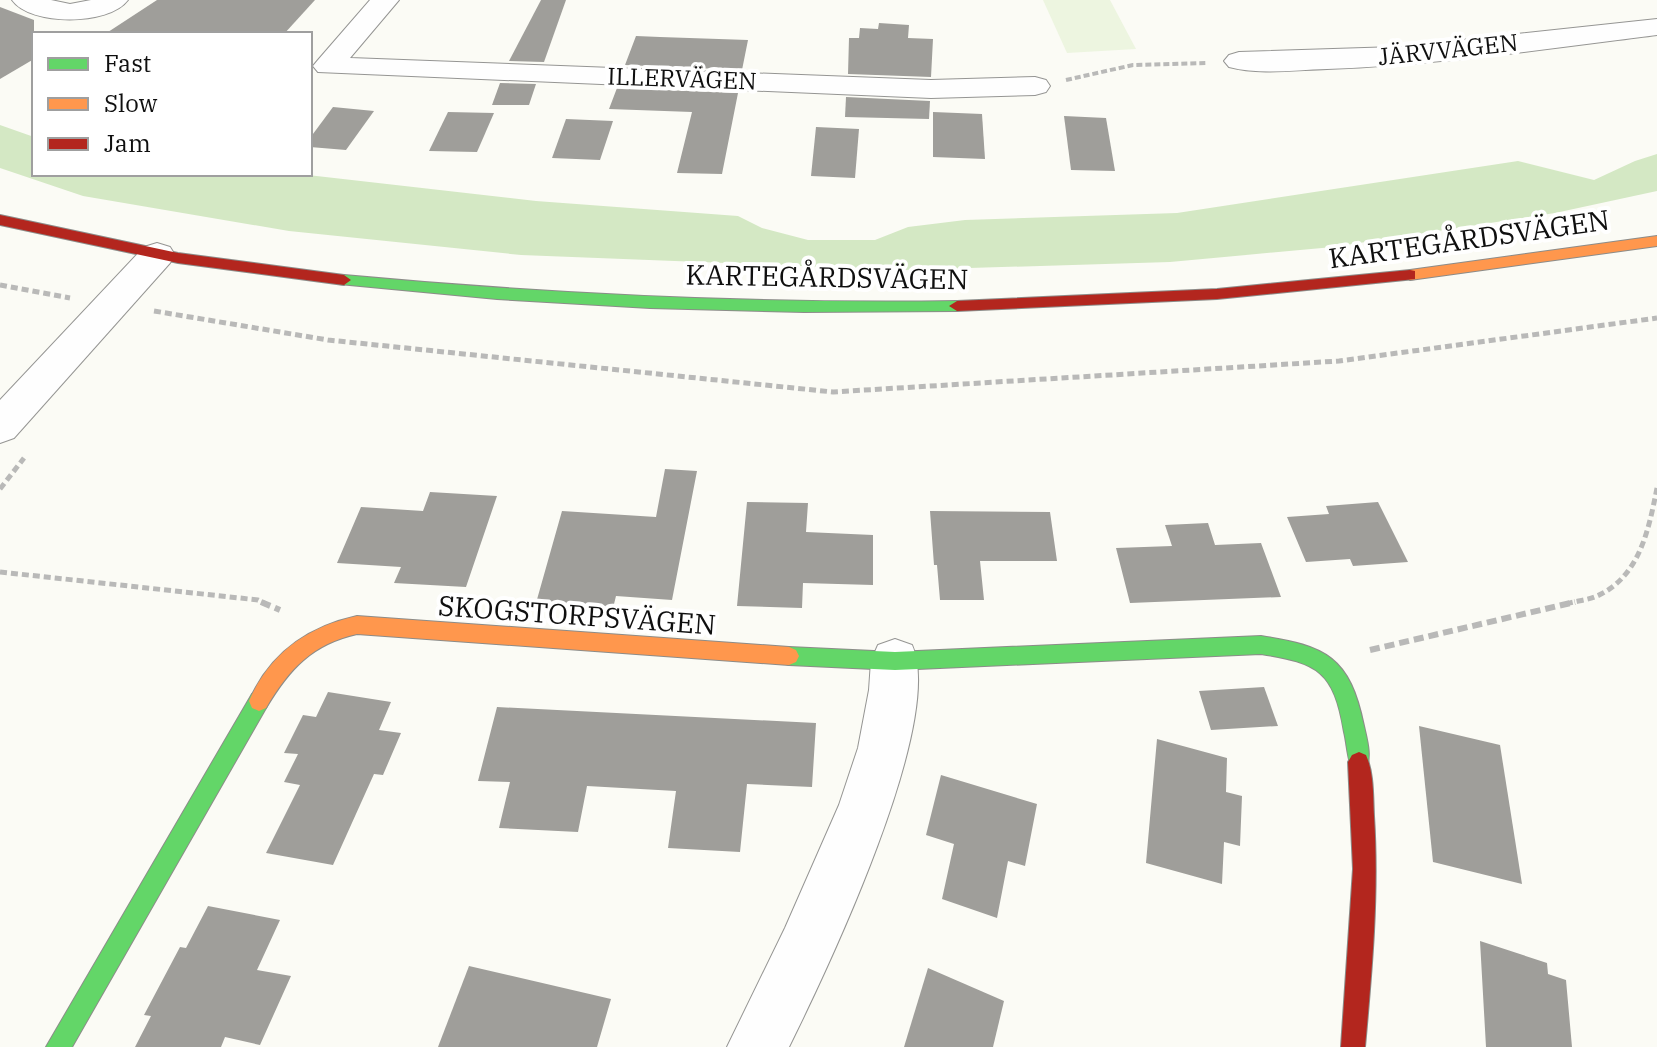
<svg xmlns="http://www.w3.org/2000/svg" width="1657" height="1047" viewBox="0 0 1657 1047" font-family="'IBM Plex Serif',serif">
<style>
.forest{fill:#d4e8c4}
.pitch{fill:#edf5e0}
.building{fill:#9f9e9a}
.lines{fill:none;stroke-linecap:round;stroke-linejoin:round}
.street-casing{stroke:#959593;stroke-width:2}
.fast-casing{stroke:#8c8c89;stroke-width:2}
.slow-casing{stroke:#8c8c89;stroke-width:2}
.jam-casing{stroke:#8c8c89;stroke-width:2}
.path-far2{stroke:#b9b9b8;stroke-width:4;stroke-dasharray:6 3;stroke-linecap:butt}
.path-far1{stroke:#b9b9b8;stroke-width:5;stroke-dasharray:7 4;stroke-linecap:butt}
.path{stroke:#b9b9b8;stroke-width:6;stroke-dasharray:10 5;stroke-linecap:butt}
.street{fill:#fefefe;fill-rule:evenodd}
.fast{fill:#63d668;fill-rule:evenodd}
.slow{fill:#ff974d;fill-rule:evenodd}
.jam{fill:#b3261e;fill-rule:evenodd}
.labels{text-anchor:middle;stroke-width:8;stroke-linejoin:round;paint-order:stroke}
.far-street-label{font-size:24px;fill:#0f0f0f;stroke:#fff}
.street-label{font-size:28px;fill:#0f0f0f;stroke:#fff}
</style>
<rect width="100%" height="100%" fill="#fbfbf5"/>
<polygon class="forest" points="0,125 34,137 34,174 299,174 536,201 738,216 762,228 808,240 875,240 908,227 965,220 1177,213 1518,161 1594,180 1635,161 1657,154 1657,191 1555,213 1333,247 1170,262 904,270 521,255 289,231 83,196 0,168"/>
<polygon class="pitch" points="1043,0 1110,0 1136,49 1067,53"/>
<g class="building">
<polygon points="157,0 315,0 284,34 105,34"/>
<polygon points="541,0 566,0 544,62 509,61"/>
<polygon points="0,7 34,20 34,59 0,79"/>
<polygon points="879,23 909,25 908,38 933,39 931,77 848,74 849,38 859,38 860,28 878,29"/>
<polygon points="636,36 660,37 748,40 742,70 625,65"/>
<polygon points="500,83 536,84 529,105 492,105"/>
<polygon points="617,88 738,93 722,174 677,173 692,112 609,109"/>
<polygon points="846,97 930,101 929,119 845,117"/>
<polygon points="333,107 374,111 346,150 310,147 310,138"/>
<polygon points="448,112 494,113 477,152 429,151"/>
<polygon points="933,112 982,114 985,159 933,157"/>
<polygon points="1064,116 1106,118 1115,171 1071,170"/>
<polygon points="566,119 613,121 600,160 552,158"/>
<polygon points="816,127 859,129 855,178 811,176"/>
<polygon points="665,469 697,471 672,600 616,596 613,608 536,603 562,511 656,517"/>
<polygon points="430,492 497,496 466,587 394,583 401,567 337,563 361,507 423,511"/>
<polygon points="747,502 808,503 806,532 873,535 873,585 803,583 802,608 737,606"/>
<polygon points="1378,502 1408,562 1353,566 1350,559 1306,562 1287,517 1329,514 1326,506"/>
<polygon points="930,511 1050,512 1057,561 980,561 984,600 940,600 937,565 934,565"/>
<polygon points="1208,523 1215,545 1261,543 1281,597 1130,603 1116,548 1172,546 1165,525"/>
<polygon points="1264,687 1278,726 1211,730 1199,691"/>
<polygon points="328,692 391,702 379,730 401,733 383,775 374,774 333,865 266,853 300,785 284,782 298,754 284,753 303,715 316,717"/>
<polygon points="497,707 816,723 812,787 747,784 740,852 668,848 676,791 587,786 578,832 499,828 510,782 478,781"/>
<polygon points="1419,726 1500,745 1522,884 1433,862"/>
<polygon points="1157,739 1227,758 1226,792 1242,796 1240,846 1224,842 1222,884 1146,863"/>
<polygon points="941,775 1037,804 1025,866 1008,861 997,918 942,899 954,844 926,835"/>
<polygon points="208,906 280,920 257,970 291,976 260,1045 225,1037 221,1047 135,1047 151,1016 144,1015 180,947 186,948"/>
<polygon points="1480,941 1547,963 1548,974 1566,980 1572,1047 1486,1047"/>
<polygon points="469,966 611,999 597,1047 438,1047"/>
<polygon points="928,968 1004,1001 993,1047 904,1047"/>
</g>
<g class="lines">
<g class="street-casing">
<g id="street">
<path d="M12,0H51L70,4L91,0H128C109,26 30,26 12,0Z"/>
<polygon points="370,0 399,0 350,58 931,80 1035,77 1046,80 1050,86 1046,92 1035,95 931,98 318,72 313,66 318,60"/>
<path d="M1657,19V35C1547,49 1437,65 1327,69C1295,70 1259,75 1229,67L1224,61L1229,55L1239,52L1396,47Z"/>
<polygon points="157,243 170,247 175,255 170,263 14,438 0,443 0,400 144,247"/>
<path d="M895,639L912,645C946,721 827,970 789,1047H727L785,928L839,805L858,748L869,690L871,661L878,645Z"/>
</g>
</g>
<g class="fast-casing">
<g id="fast">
<path d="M344,275C548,294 752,304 957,301L965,306L957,311L804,312L650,308L497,299L339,284V276Z"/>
<path d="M1261,636C1326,646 1350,657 1364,726C1367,740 1372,756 1366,769L1359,772L1352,769C1347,758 1347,744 1344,732C1334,671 1318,663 1261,654L895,670L789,665L782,662L779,656L782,650L789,647L895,652Z"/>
<polygon points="259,691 266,694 269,701 266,708 72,1047 46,1047 252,694"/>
</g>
</g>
<g class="slow-casing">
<g id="slow">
<polygon points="1657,236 1657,246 1410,280 1403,275 1410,270"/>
<path d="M357,616L789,647L796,650L799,656L796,662L789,665L357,634C312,644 289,669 266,708L259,711L252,708L249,701C270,653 307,627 357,616Z"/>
</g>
</g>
<g class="jam-casing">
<g id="jam">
<polygon points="0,215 178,253 344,275 351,280 344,285 178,263 0,225"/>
<polygon points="1410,270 1415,271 1415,279 1217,299 957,311 949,306 957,301 1217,289"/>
<path d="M1359,752L1366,755C1374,773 1373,797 1374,816C1379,893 1372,970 1365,1047H1341L1353,869L1348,762L1352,755Z"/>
</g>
</g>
<polyline class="path-far2" points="1066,80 1133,65 1206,63"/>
<g class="path-far1">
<polyline points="0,285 70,298"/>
<polyline points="154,311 328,340 833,392 1339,361 1657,318"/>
<polyline points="0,489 24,458"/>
<polyline points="0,572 258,600 266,604"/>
<path d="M1566,604C1576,601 1588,600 1597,596C1640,577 1649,528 1657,488"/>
</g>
<g class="path">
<polyline points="261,602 280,610"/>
<polyline points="1370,650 1575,602"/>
</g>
<use href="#street" class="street"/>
<use href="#fast" class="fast"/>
<use href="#slow" class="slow"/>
<use href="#jam" class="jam"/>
</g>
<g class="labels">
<g class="far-street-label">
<text transform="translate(1448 50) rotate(-6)" y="8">JÄRVVÄGEN</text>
<text transform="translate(682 79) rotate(2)" y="8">ILLERVÄGEN</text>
</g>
<g class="street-label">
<text transform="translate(1469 239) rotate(-8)" y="10">KARTEGÅRDSVÄGEN</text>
<text transform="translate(827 277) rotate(1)" y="10">KARTEGÅRDSVÄGEN</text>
<text transform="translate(577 615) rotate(4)" y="10">SKOGSTORPSVÄGEN</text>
</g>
</g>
<rect x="32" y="32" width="280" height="144" fill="#ffffff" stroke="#9f9f9f" stroke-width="2"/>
<rect x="48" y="58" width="40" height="12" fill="#63d668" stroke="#9f9f9f" stroke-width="2"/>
<text x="104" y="72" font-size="24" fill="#0f0f0f">Fast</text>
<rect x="48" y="98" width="40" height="12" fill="#ff974d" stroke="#9f9f9f" stroke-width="2"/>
<text x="104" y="112" font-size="24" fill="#0f0f0f">Slow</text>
<rect x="48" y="138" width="40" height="12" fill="#b3261e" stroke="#9f9f9f" stroke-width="2"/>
<text x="104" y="152" font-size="24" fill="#0f0f0f">Jam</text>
</svg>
